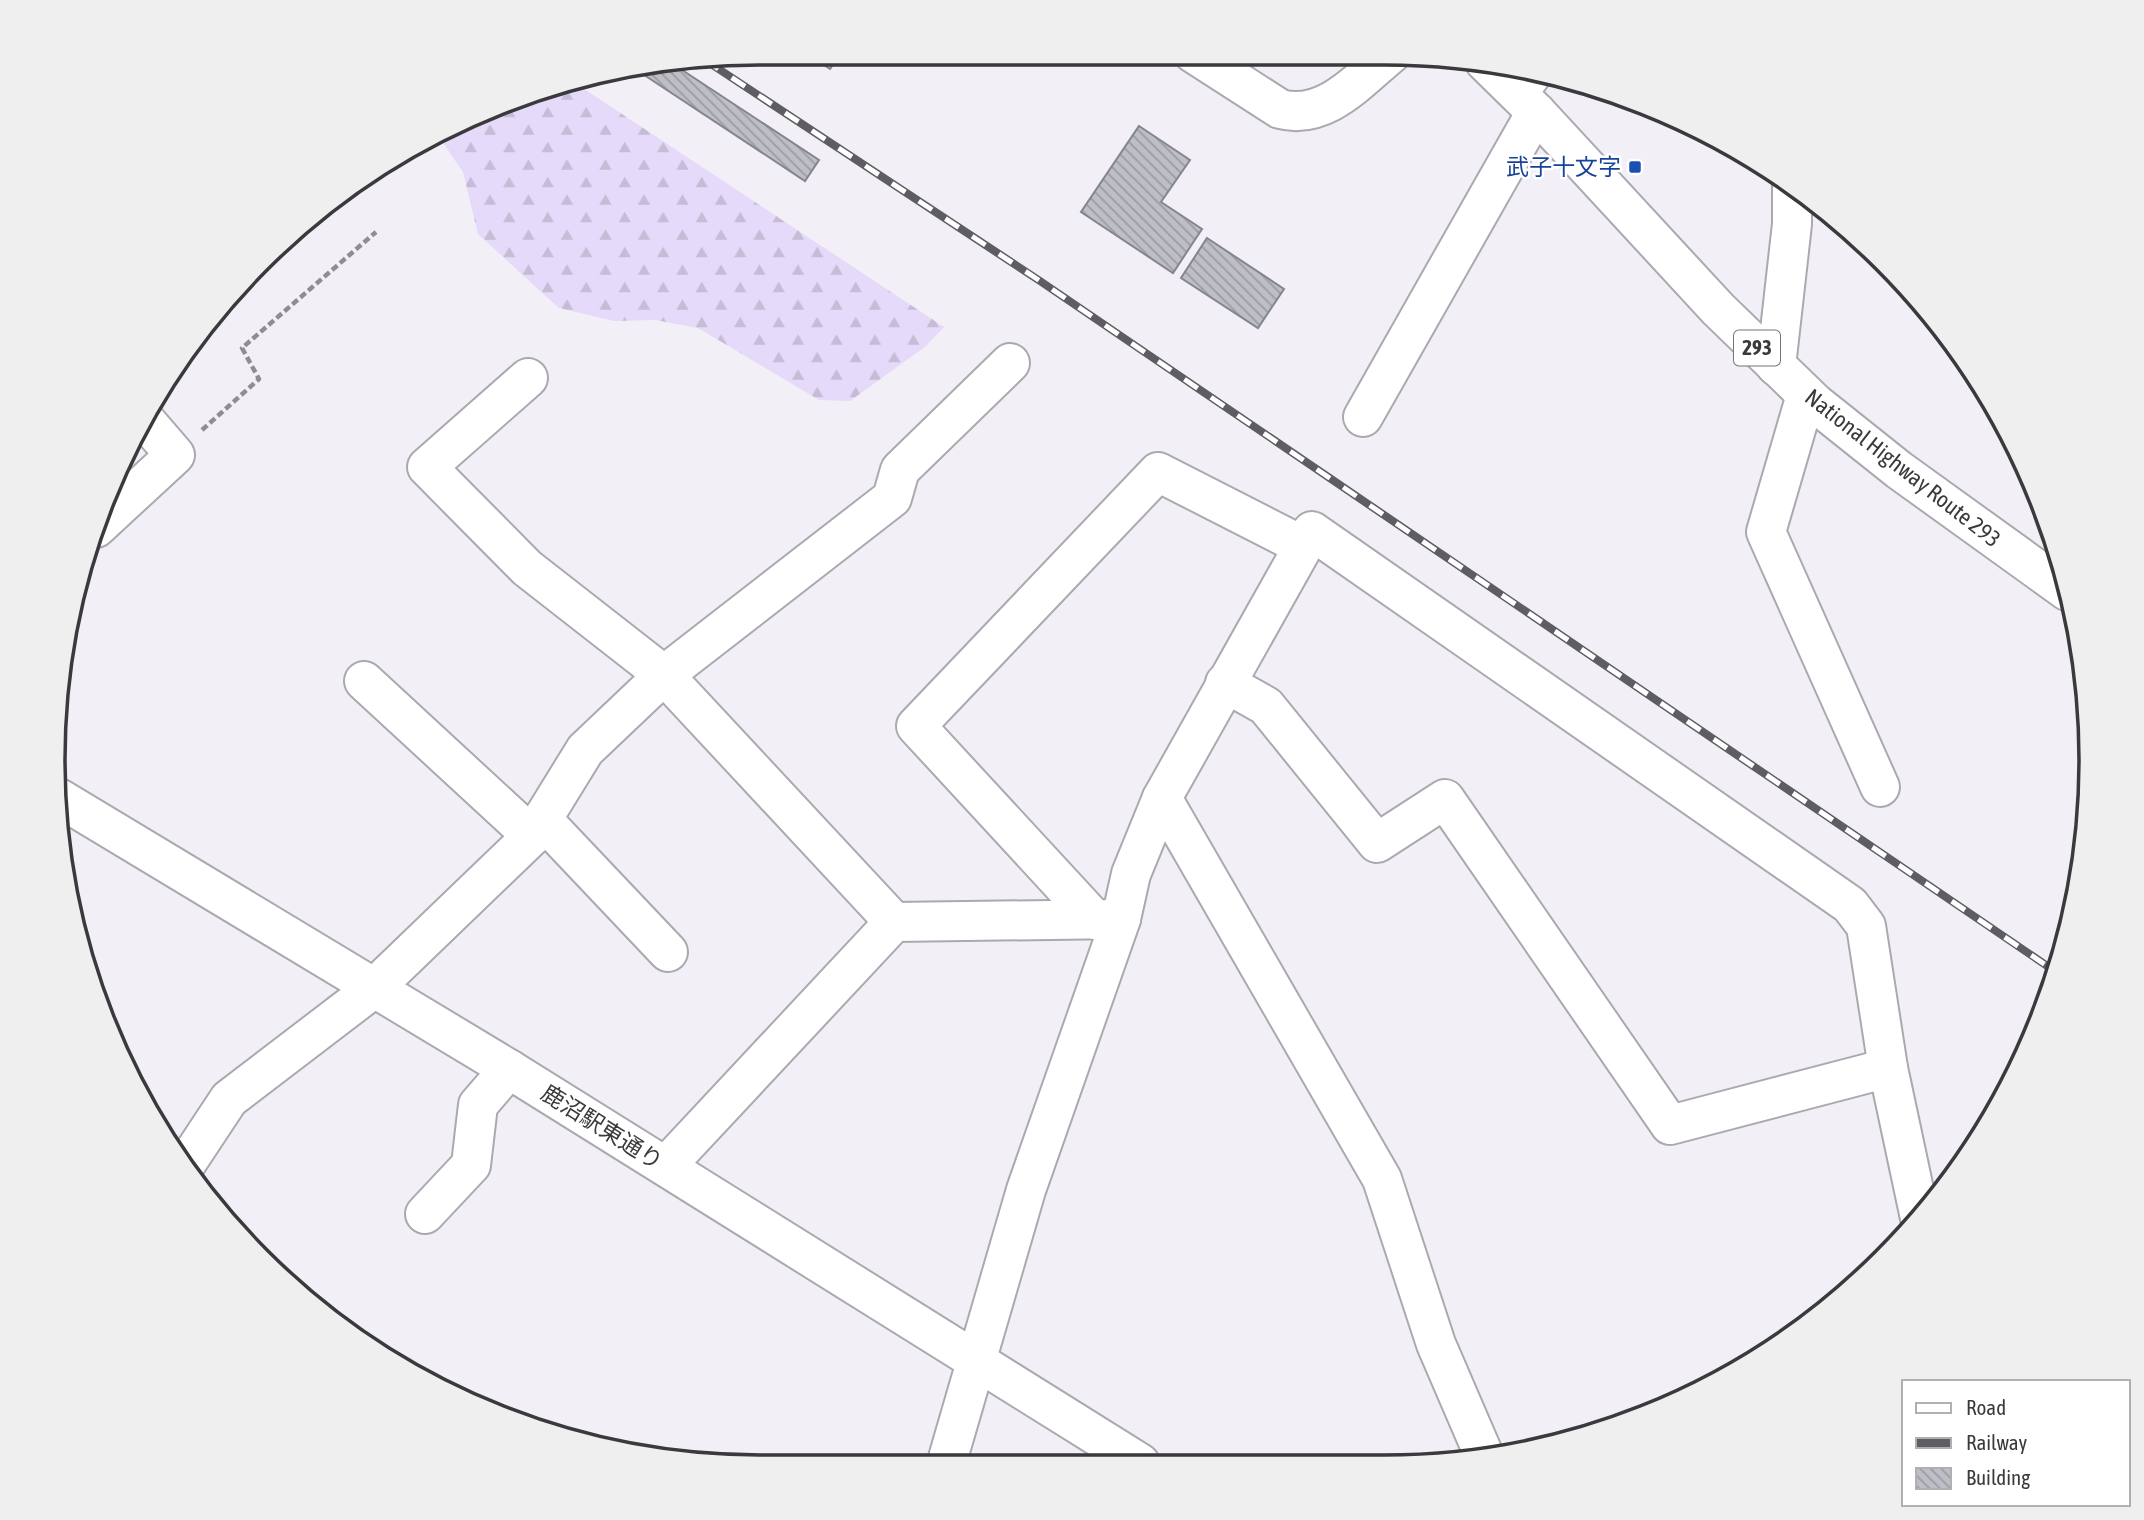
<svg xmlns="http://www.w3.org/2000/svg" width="2144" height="1520" viewBox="0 0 2144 1520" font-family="'Asap Condensed','Noto Sans JP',sans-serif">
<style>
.forest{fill:url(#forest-firs)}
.building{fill:url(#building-back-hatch);stroke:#85858d;stroke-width:2}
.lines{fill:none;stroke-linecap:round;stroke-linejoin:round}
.minor-casing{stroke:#aba9b0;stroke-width:42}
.highway-casing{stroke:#aba9b0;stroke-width:42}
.path{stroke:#8f8d93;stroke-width:4.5;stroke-dasharray:7 3.5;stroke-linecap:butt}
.minor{stroke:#fff;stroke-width:38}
.highway{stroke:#fff;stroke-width:38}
.rail-casing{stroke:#5e5d61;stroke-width:8}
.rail{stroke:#fff;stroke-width:5;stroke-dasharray:16;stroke-linecap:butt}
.transit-dot{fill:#1a4fb4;stroke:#fff;stroke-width:2.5}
.labels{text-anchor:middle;stroke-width:5;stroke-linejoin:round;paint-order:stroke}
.shield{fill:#fff;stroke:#757476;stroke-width:2}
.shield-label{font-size:21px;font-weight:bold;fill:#3a393c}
.transit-label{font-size:23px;fill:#164399;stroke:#fff;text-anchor:end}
.street-label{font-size:23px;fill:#3a393c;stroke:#fff}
.rim{fill:none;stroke:#3a393c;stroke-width:3.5}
</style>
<defs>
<pattern id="forest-firs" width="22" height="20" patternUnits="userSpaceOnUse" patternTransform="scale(1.75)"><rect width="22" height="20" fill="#e5daf9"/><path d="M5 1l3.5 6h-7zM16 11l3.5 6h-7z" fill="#c5bcd6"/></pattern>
<pattern id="building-back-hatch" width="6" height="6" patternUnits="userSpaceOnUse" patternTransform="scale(1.75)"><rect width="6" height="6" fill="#bebfc6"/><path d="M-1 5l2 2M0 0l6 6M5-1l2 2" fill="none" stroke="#9b9ca2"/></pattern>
</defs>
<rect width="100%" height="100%" fill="#f2eff7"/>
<polygon class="forest" points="569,79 944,327 926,346 850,401 819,400 698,328 655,320 614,321 559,308 478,234 463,172 437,134 489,107"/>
<g class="building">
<polygon points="805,53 841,53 830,69"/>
<polygon points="673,64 819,160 805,181 635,69"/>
<polygon points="1139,126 1190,160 1161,202 1202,229 1173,273 1081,212"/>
<polygon points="1207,238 1284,289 1258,328 1181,278"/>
</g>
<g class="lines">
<g class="minor-casing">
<g id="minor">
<path d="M1193,53L1280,109C1325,121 1359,80 1392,53"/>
<polyline points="1518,93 1535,70"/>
<polyline points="1010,363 900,470 892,498 664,675 894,922 1121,919"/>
<polyline points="1776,366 1792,224 1792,186"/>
<polyline points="1806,395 1766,532 1880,787"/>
<polyline points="1363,417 1536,112"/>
<polyline points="96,528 175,455 144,419"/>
<polyline points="364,681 532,836"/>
<polyline points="1225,683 1266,706 1377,843 1445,799 1670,1125 1888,1068"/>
<polyline points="59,798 509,1069 1140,1463"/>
<polyline points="1162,798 1382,1179 1436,1344 1486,1460"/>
<polyline points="542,819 668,952"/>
<polyline points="1095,920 916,726 1158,472 1303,546"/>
<polyline points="186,1164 229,1099 373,989 532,836 585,750 664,675 527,568 427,467 528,378"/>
<polyline points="666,1166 894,922"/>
<polyline points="425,1214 471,1165 478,1105 509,1069"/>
<polyline points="946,1465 1026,1190 1121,919 1131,874 1162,798 1312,531 1850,905 1866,926 1888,1068 1920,1218"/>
</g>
</g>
<g class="highway-casing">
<polyline id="highway" points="1485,62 1536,112 1718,309 1815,403 1899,470 2067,591"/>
</g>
<polyline class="path" points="202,430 259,379 242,348 376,232"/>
<use href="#minor" class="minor"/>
<use href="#highway" class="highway"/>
<g class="rail-casing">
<polyline id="rail" points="705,60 1040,281 2056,972"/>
</g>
<use href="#rail" class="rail"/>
</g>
<rect class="transit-dot" x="1628" y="160" width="14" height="14" rx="3.5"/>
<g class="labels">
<rect class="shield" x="1734" y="330.5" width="46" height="35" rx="5"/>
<g class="shield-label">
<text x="1757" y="355">293</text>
</g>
<g class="transit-label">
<text x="1621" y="175">武子十文字</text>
</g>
<g class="street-label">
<text transform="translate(1903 468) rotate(38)" y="8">National Highway Route 293</text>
<text transform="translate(602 1127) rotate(32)" y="8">鹿沼駅東通り</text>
</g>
</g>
<path d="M0 0H2144V1520H0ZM760 65H1384A695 695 0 0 1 2079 760V760A695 695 0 0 1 1384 1455H760A695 695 0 0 1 65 760V760A695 695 0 0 1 760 65Z" fill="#efefef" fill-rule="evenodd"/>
<path class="rim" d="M760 65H1384A695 695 0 0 1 2079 760V760A695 695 0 0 1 1384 1455H760A695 695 0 0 1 65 760V760A695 695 0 0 1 760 65Z"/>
<rect x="1902" y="1380" width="228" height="126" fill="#ffffff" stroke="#b0b0b1" stroke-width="2"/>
<rect x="1916" y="1403" width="35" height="10" fill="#ffffff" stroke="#b0b0b1" stroke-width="2"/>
<text x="1966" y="1415" font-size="21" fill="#3a393c">Road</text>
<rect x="1916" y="1438" width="35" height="10" fill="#5e5d61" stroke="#b0b0b1" stroke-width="2"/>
<text x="1966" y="1450" font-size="21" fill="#3a393c">Railway</text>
<rect x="1916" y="1468" width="35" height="21" fill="url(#building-back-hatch)" stroke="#b0b0b1" stroke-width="2"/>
<text x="1966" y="1485" font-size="21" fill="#3a393c">Building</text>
</svg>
